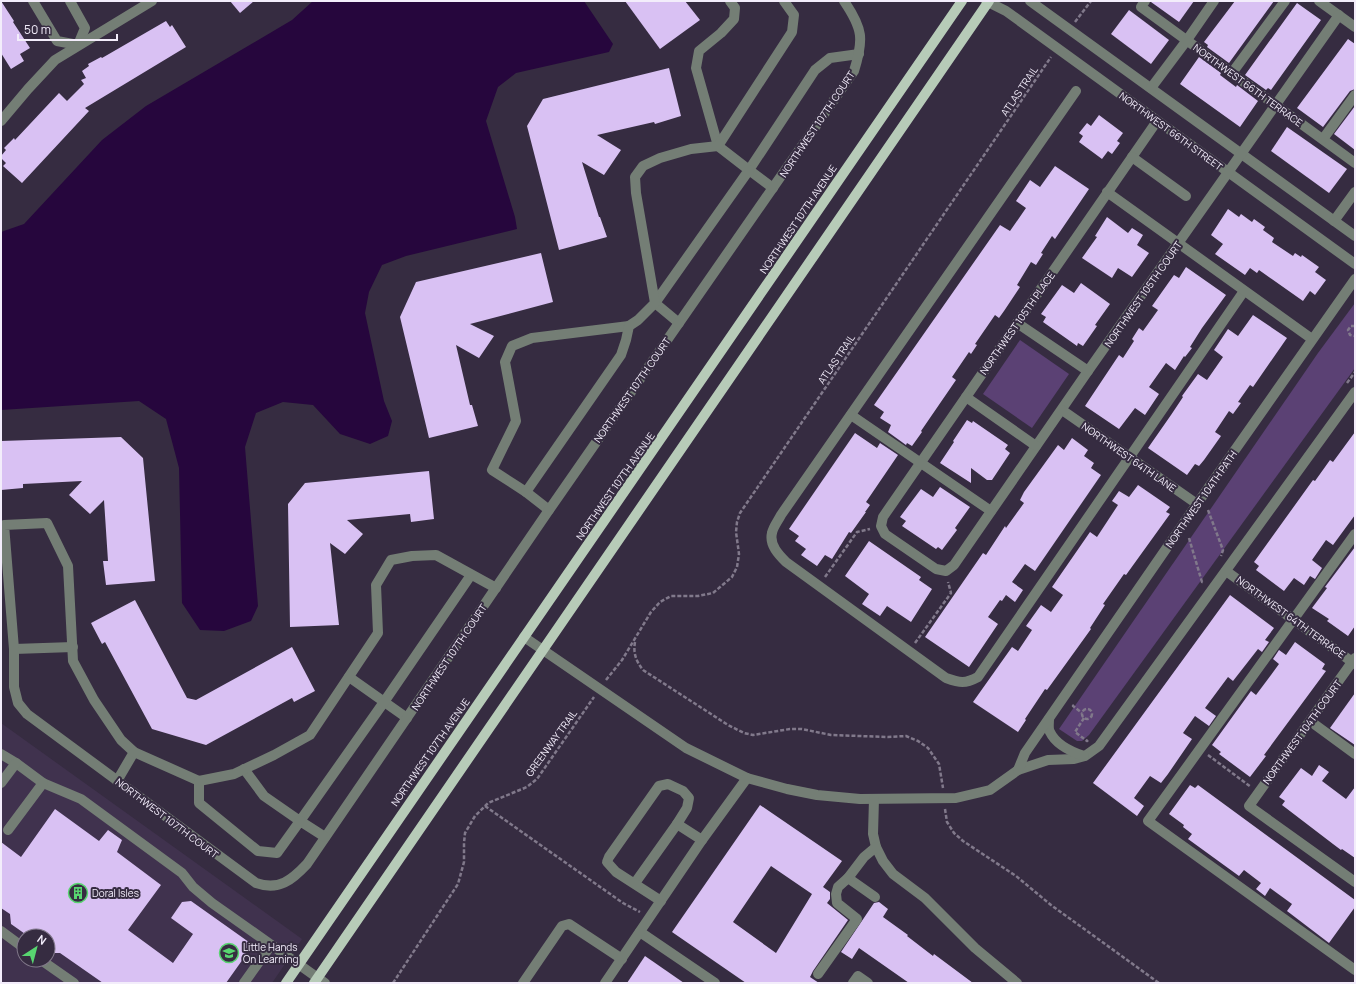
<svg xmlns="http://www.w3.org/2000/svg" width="1356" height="984" viewBox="0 0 1356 984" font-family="Manrope,sans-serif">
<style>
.built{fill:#40324e;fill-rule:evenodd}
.green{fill:#5b4174}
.water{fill:#26063d}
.building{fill:#d9c1f3;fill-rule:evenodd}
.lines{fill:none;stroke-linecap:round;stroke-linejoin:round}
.path{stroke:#81798b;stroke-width:2.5;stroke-dasharray:4 2;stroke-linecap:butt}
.minor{stroke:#747e75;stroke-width:10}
.major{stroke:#b7cbb8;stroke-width:10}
.labels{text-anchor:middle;stroke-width:4;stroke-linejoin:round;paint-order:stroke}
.street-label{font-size:10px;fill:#f3edfb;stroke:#362c41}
.poi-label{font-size:10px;fill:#f3edfb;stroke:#362c41;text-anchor:start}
</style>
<rect width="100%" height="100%" fill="#362c41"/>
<path class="built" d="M1,723L302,939L272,983H1ZM24,936H48V960H24Z"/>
<g class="green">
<polygon points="1355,303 1355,368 1089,735 1082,741 1077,741 1059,729 1318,353"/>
<polygon points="1020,340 1069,374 1032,428 983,394"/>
</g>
<polygon class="water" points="313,1 584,1 613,44 609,52 516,73 498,87 486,121 515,217 517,229 406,256 382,265 369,292 365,313 384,401 392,421 388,436 370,444 340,434 313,405 283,402 256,413 245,447 258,606 251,621 224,631 200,630 182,603 179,468 166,419 139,401 1,410 1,232 24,224 102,140 146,106 292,20"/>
<g class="building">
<polygon points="1,1 14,21 13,22 30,48 20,54 24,61 11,69 1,53"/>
<polygon points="230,1 254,1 240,13"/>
<polygon points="625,1 685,1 700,20 660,49"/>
<polygon points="1151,1 1194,1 1179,22 1151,2"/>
<polygon points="1235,1 1274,1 1229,63 1207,47 1208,45 1204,42"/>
<polygon points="1297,3 1321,20 1271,90 1268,88 1266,90 1245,75"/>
<polygon points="1129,10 1169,40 1151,64 1111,34"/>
<polygon points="166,21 170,27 172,25 186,47 85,108 89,111 22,183 3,166 6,163 1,158 1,156 6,150 4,148 14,138 15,140 59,93 67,101 84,84 81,80 86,78 82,71 89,66 88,64 101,57 102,58"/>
<polygon points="1348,39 1355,44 1355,89 1350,91 1323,127 1297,108"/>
<polygon points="1199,57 1221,73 1220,75 1236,87 1237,85 1258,101 1240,127 1180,84"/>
<polygon points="669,68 681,116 655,124 654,122 597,135 621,150 604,175 582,162 599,217 600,217 607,237 559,250 527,126 543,99"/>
<polygon points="1355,106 1355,150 1334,134"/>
<polygon points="1099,115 1123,133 1117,141 1120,143 1112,154 1108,151 1102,159 1079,142 1083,136 1079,133 1087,123 1091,126"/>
<polygon points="1287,127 1347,169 1329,193 1271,151"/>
<polygon points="1055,166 1089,189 1055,239 1052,236 1041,253 1043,254 1036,265 1031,262 1017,285 1020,287 1004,311 999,318 995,315 975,344 977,345 971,354 969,352 952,377 956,380 921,431 922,432 912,446 907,443 906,445 888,432 891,425 880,418 884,412 874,405 1000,225 1010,231 1026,208 1016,201 1030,180 1040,187"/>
<polygon points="1228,209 1239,217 1241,214 1252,222 1254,219 1265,227 1263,230 1274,238 1272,242 1293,256 1295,253 1301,257 1302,255 1319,267 1315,272 1326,280 1315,295 1310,291 1303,301 1259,270 1257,273 1250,268 1245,275 1215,254 1223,244 1211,235"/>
<polygon points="1107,217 1128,233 1132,228 1143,235 1137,245 1149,253 1132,277 1118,268 1112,278 1082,258 1097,237 1095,236"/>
<polygon points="541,253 553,302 470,324 494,336 479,358 456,345 470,405 472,405 478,426 429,438 400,317 416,282"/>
<polygon points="1186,267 1226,295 1202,328 1190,347 1192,348 1185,357 1184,356 1175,370 1166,363 1149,387 1159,394 1145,415 1135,408 1119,429 1085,406 1119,355 1123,358 1134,341 1132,339 1139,328 1143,331 1158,310 1152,306 1169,282 1174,275 1179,278"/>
<polygon points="1081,283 1110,304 1095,325 1097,326 1083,346 1078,343 1077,346 1043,322 1046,317 1041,314 1062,285 1074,293"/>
<polygon points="1253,315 1287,338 1253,387 1250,385 1238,402 1241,403 1233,414 1229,411 1215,432 1221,436 1204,460 1199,466 1195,464 1187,475 1148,448 1171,415 1183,397 1182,396 1198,374 1207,380 1223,357 1214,350 1228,329 1238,336"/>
<polygon points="967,420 972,423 973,421 1008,445 1005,449 1010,453 992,480 987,480 971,468 971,483 940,463 954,442 953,441"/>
<polygon points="1355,432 1355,515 1333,545 1326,540 1312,560 1322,568 1315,579 1310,576 1304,585 1294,578 1284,591 1256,570 1259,566 1254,562 1313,480 1315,481 1330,460 1333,462"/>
<polygon points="855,433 877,448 880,443 898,455 866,502 870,505 865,512 866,512 851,533 849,532 832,559 825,555 817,566 801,555 806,549 795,541 799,536 789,529"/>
<polygon points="121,437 143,458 155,581 106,585 103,561 108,561 104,500 90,514 69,495 82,481 23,484 23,488 1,490 1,441"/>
<polygon points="1072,438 1088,450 1084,456 1094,463 1091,468 1101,475 1035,571 1025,564 1012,582 1023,590 1015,602 1006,595 1002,601 1000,600 988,617 998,624 969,667 925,637 983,553 986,555 1005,526 1006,528 1024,503 1020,500 1024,492 1058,445 1064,450"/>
<polygon points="429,471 434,519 411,522 410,514 347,520 363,534 345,554 330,543 339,625 290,627 288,504 305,483"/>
<polygon points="1138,485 1170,507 1166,512 1170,514 1126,575 1124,574 1103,604 1105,605 1090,628 1091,629 1047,690 1045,689 1025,719 1026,720 1018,732 973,702 1012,647 1018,651 1032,630 1026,626 1041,605 1051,612 1063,595 1052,587 1090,532 1097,537 1118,505 1112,501 1119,491 1129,497"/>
<polygon points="940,487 970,507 955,528 957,530 942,550 938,547 936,549 902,526 906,521 900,517 921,489 933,497"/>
<polygon points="869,541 921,577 919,580 932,589 911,622 887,606 880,616 862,604 869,594 845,576"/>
<polygon points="1355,547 1355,626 1348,636 1327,621 1329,619 1312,608 1327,588 1325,587"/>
<polygon points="1230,595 1274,628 1265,640 1269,642 1262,652 1258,649 1233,681 1228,677 1205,708 1216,716 1209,726 1195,716 1183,733 1192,739 1168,774 1161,783 1150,776 1134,798 1144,806 1137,816 1093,783"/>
<polygon points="135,600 187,698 196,700 292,647 315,691 294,702 292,698 206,745 152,729 105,642 102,644 91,623"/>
<polygon points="1295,642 1325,664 1322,669 1326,671 1264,755 1266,756 1250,777 1219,754 1221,752 1212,745 1251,691 1256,695 1271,675 1279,664 1273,659 1279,650 1286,655"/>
<polygon points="1355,693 1355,745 1330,728"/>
<polygon points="1319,765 1329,772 1322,781 1346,799 1355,787 1355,858 1342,849 1341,850 1333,844 1282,805 1285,801 1279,797 1301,768 1312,776"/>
<polygon points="1190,785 1195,788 1198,785 1355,900 1355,907 1329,943 1287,911 1292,904 1270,888 1265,896 1256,889 1261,883 1244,870 1239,876 1188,839 1192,834 1183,827 1184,825 1169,814"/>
<path d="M760,805L842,861L823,887L830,892V899L827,903L848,920L813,971L810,977L819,983H746L672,932ZM771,866L812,894L776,953L733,922Z"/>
<polygon points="55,809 99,841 108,830 122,840 117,852 161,885 128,930 173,963 193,934 171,918 182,902 191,901 253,945 226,983 103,983 60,953 48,953 48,936 28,936 11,924 10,914 1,908 1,842 21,857"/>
<polygon points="879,902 888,909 883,917 908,935 907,936 933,956 934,954 973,983 909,983 859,948 852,959 841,952 874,903"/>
<polygon points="645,956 684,983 627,983"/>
</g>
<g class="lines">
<g class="path">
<polyline points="1075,22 1091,1"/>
<polyline points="1355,326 1351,326 1348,330 1350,335 1355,336"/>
<polyline points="1347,383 1355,372"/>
<polyline points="1208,510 1223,550 1221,556"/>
<polyline points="1189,538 1202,582 1203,581"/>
<polyline points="825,577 857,532 870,529"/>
<path d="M635,642C633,653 636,661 643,670L728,725L744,733L753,735L790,729H802L831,735L888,737L906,736L918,741L928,748L939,764L943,788"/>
<polyline points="915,643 951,593 948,582"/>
<polyline points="606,680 622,660 651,612 660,602 671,596 698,596 713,593 732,577 737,567 739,554 736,532 737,522 740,513 1051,57"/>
<polyline points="1074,705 1073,706 1082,713"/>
<circle cx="1087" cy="714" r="5"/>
<polyline points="1084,718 1075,732 1087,741 1088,740"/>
<polyline points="1208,755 1251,787"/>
<polyline points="485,806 623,903 640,912"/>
<polyline points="945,809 947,822 954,833 963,841 1016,876 1051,905 1159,983"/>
<polyline points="393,983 458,884 464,862 464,843 465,833 475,816 488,803 527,787 537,779 594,697"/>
</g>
<g class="minor">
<polyline points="33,1 57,41 78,45 85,28 70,1"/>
<polyline points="986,1 1006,11 1355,264"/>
<polyline points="1030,1 1355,236"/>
<polyline points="1145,1 1141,7 1355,163"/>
<polyline points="1319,1 1355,27"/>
<polyline points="1232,73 1285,1"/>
<polyline points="1151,88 1187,40 1214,1"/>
<path d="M1076,91L781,515C778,521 773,527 772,533C769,545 779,555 786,562L946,678C960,683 965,684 978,677L1244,291"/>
<polyline points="1,121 28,89 55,60 152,1"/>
<polyline points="1157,121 883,517 881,526 885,534 936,569 946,571 954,565 1088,371 1339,15"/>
<polyline points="1323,139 1355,95"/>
<polyline points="1132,157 1186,196"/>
<polyline points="773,188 749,170 815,70 830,58 859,54"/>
<polyline points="1107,192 1312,339"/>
<polyline points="1334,221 1355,192"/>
<polyline points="679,323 655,303 749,170 718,146 696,68 699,51 721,33 734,19 735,8 730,1"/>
<polyline points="1017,323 1088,371"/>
<polyline points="966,397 1036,446"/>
<polyline points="1062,410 1197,504"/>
<polyline points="851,415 991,511"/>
<polyline points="526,492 492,470 516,421 505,362 512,346 532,338 629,326"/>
<polyline points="549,510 526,492 621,355 626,340 629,326 638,320 655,303 636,193 635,177 643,166 660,158 691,149 718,146 792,32 794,15 784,1"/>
<polyline points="1355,534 1148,821 1355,970"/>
<polyline points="1226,571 1355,664"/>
<polyline points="524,637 686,748 747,778 787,789 817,795 860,799 956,798 990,790 1018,770 1048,760 1074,759 1085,756 1099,746 1355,392"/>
<polyline points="14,649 73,647"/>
<polyline points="1355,658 1249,806 1355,882"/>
<polyline points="349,677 407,718"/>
<path d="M1049,719C1049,723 1048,729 1050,732C1056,745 1072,752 1084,756"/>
<polyline points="1310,721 1355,754"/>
<polyline points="1,754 16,763 43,783 81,799 182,873 193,887 212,903 325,983"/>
<polyline points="244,769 264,796 300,821 384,702 471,575"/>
<polyline points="1018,770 1025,753 1197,504 1355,279"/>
<polyline points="117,781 134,752"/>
<path d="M199,781L134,752L121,740L94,700L73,661L68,566L47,523L4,525L14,649V687L18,703L27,714L256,883C279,891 292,880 307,864L549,510L854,71C864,39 863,29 844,1"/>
<polyline points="1,783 16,763"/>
<polyline points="874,799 873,834 876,847 883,861 893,874 925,898 975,948 1017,983"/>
<polyline points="8,830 43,783"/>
<polyline points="325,837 300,821 277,853 258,851 199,803 199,781 234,774 274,755 310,735 378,633 376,585 391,560 412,556 436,555 496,588"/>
<polyline points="848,878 875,897"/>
<polyline points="635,883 677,824"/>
<polyline points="661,901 616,872 607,862 609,857 659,786 668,784 683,791 689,798 687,808 677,824 702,840"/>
<polyline points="1,931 24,948"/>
<polyline points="640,932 715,983"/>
<polyline points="41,960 74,983"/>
<polyline points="818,974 857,919 837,903 836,894 838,887 848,878 864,857 876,847"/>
<polyline points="244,983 271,945"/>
<polyline points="523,983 562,926 569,924 622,959"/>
<polyline points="605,983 702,840 747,778"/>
<polyline points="853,983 858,976 868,983"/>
</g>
<g class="major">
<polyline points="286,983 962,1"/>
<polyline points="314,983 989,1"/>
</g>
</g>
<defs>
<g id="building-ring" transform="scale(1)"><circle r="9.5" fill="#362c41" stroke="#58d570" stroke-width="1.5"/><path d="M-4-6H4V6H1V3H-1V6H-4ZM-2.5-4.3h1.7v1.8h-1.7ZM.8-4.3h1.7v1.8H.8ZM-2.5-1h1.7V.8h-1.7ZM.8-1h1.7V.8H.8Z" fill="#58d570"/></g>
<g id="school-ring" transform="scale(1)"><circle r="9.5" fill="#362c41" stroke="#58d570" stroke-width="1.5"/><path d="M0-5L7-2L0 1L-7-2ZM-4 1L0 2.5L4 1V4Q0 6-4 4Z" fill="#58d570"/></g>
</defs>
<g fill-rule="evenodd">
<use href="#building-ring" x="78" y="893"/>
<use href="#school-ring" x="229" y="953"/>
</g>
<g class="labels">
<g class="street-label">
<text transform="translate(1248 85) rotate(36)" y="4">NORTHWEST 66TH TERRACE</text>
<text transform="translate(1019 91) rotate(-56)" y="4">ATLAS TRAIL</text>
<text transform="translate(817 124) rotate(-56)" y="4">NORTHWEST 107TH COURT</text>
<text transform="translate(1171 131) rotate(36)" y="4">NORTHWEST 66TH STREET</text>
<text transform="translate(798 219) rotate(-56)" y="4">NORTHWEST 107TH AVENUE</text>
<text transform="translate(1143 294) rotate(-55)" y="4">NORTHWEST 105TH COURT</text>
<text transform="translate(1017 323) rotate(-55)" y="4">NORTHWEST 105TH PLACE</text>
<text transform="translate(836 359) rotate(-56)" y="4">ATLAS TRAIL</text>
<text transform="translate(632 390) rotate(-55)" y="4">NORTHWEST 107TH COURT</text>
<text transform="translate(1129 457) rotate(35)" y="4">NORTHWEST 64TH LANE</text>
<text transform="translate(615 486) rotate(-55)" y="4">NORTHWEST 107TH AVENUE</text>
<text transform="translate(1201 499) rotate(-55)" y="4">NORTHWEST 104TH PATH</text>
<text transform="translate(1291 617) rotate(36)" y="4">NORTHWEST 64TH TERRACE</text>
<text transform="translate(449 657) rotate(-56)" y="4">NORTHWEST 107TH COURT</text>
<text transform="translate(1302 732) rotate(-54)" y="4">NORTHWEST 104TH COURT</text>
<text transform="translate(551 743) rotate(-54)" y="4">GREENWAY TRAIL</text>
<text transform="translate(430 752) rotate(-55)" y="4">NORTHWEST 107TH AVENUE</text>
<text transform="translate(167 818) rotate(37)" y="4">NORTHWEST 107TH COURT</text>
</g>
<g class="poi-label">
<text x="92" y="897">Doral Isles</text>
<text x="243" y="951">Little Hands<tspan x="243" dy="12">On Learning</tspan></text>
</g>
</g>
<rect width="1356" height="984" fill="none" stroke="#f3edfb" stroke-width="4"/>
<g transform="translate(36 948) rotate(36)"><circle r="19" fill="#362c41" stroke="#82798b"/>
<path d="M0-3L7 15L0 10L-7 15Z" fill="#58d570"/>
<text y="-6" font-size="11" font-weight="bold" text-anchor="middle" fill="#f3edfb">N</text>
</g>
<path d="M18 34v6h99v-6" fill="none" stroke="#f3edfb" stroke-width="2"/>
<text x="24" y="34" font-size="12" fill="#f3edfb" stroke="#362c41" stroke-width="3" paint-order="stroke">50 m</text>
</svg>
